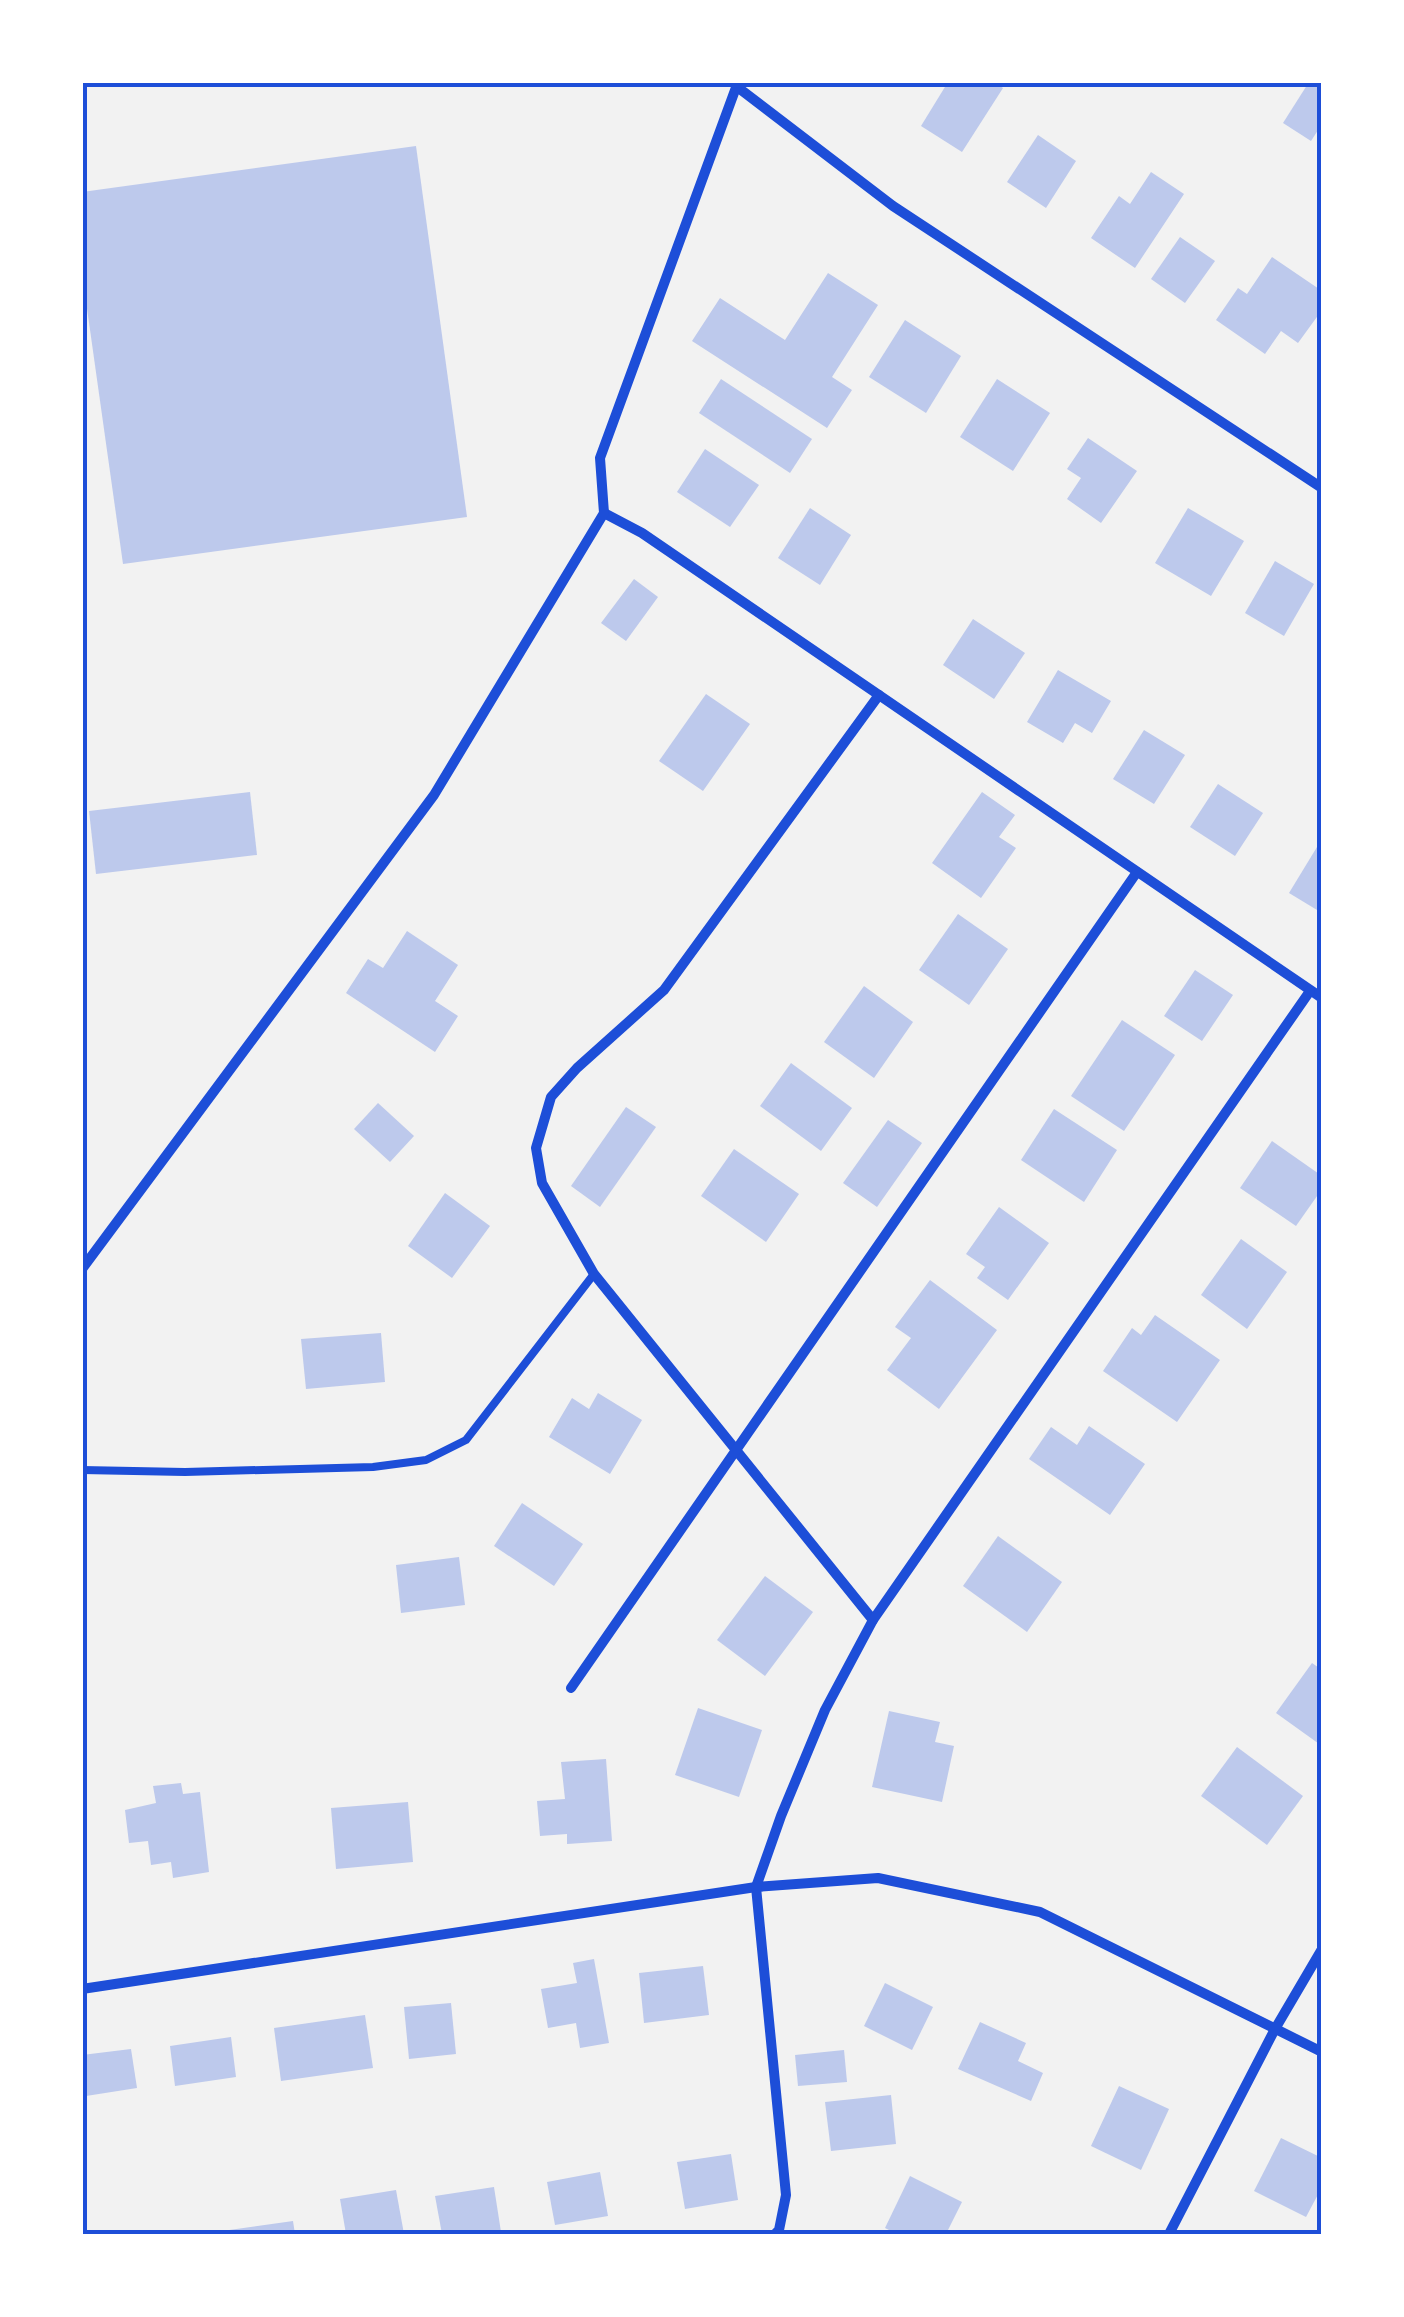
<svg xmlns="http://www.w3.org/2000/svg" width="1404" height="2317" viewBox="0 0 1404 2317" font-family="Ubuntu,sans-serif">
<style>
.building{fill:#bdc9ec}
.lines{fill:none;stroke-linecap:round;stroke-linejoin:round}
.service{stroke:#1d4ed8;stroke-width:8}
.minor{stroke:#1d4ed8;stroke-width:10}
.neatline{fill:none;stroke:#1d4ed8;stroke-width:4}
</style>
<rect width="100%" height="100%" fill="#f2f2f2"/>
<g class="building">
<polygon points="948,82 994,82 1003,88 962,152 921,126"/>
<polygon points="1309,82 1322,82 1322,124 1311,141 1283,123"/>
<polygon points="1038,135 1076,161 1046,208 1007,182"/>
<polygon points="416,146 467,517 123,564 82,273 82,192"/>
<polygon points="1151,172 1184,194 1135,268 1091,238 1119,196 1130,204"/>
<polygon points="1180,237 1215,261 1185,303 1151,279"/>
<polygon points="1272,257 1322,291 1322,310 1298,343 1281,331 1265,354 1216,320 1238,288 1247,294"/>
<polygon points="828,273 878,305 832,377 852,390 827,428 692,341 720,298 785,340"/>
<polygon points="905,320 961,356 926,413 869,377"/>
<polygon points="721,379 812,439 790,473 699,413"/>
<polygon points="997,379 1050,413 1013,471 960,437"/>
<polygon points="1088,438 1137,471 1101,523 1067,499 1081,478 1067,469"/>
<polygon points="705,449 759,485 730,527 677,492"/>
<polygon points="810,508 851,535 820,585 778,558"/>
<polygon points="1188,508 1244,541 1211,596 1155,563"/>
<polygon points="1275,561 1314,584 1284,636 1245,613"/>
<polygon points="634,579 658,597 626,641 601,623"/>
<polygon points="973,619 1025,653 994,699 943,665"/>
<polygon points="1058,670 1111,701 1092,733 1075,723 1063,743 1027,722"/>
<polygon points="706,694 750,724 703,791 659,761"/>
<polygon points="1144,730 1185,755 1154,804 1113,779"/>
<polygon points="1218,784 1263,813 1235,856 1190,827"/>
<polygon points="250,792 257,855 96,874 89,811"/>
<polygon points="982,792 1015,815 999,837 1016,848 981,898 932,863"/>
<polygon points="1317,847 1322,850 1322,913 1289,893"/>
<polygon points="958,914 1008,949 969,1005 919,970"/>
<polygon points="407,931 458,965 435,1001 458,1016 435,1052 346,993 368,959 383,968"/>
<polygon points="1195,970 1233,995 1202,1041 1164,1016"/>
<polygon points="864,986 913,1022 874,1078 824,1042"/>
<polygon points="1122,1020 1175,1055 1124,1131 1071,1096"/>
<polygon points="791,1063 852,1108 821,1151 760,1106"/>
<polygon points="378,1103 414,1136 390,1162 354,1129"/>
<polygon points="626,1107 656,1127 600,1207 571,1186"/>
<polygon points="1054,1109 1117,1150 1084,1202 1021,1160"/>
<polygon points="888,1120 922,1143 877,1207 843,1183"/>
<polygon points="1272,1141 1322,1176 1322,1189 1296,1226 1240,1188"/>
<polygon points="734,1149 799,1194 766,1242 701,1196"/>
<polygon points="445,1193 490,1226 452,1278 408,1246"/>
<polygon points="999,1207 1049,1243 1008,1300 977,1278 985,1267 966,1254"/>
<polygon points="1241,1239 1287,1272 1247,1329 1201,1295"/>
<polygon points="930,1280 997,1330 939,1409 887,1370 911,1338 895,1327"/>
<polygon points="1155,1315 1220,1360 1177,1422 1103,1371 1132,1328 1141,1335"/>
<polygon points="381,1333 385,1382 306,1389 301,1339"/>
<polygon points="598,1393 642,1420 610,1474 549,1437 572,1398 589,1409"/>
<polygon points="1089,1426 1145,1464 1110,1515 1029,1459 1051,1427 1077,1445"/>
<polygon points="522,1503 583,1544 554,1586 494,1546"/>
<polygon points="998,1536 1062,1582 1027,1632 963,1586"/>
<polygon points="459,1557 465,1605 401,1613 396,1565"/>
<polygon points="765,1576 813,1612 765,1676 717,1640"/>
<polygon points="1312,1663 1322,1670 1322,1746 1276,1713"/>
<polygon points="698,1708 762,1730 739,1797 675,1775"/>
<polygon points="889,1711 940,1722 935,1742 954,1746 942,1802 872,1787"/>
<polygon points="1237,1747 1303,1796 1267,1845 1201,1796"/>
<polygon points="606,1759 612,1841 567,1844 567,1834 540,1836 537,1801 565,1799 561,1762"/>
<polygon points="181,1783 183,1794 200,1792 209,1872 173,1878 171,1862 151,1865 148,1841 129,1843 125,1810 156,1803 153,1786"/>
<polygon points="408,1802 413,1862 336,1869 331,1808"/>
<polygon points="594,1959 609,2043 580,2048 576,2023 548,2028 541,1989 577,1983 573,1963"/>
<polygon points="703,1966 709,2015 644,2023 639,1973"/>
<polygon points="885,1983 933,2007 912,2050 864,2026"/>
<polygon points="451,2003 456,2054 409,2059 404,2007"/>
<polygon points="365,2015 373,2068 281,2081 274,2028"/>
<polygon points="980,2022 1026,2043 1018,2061 1043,2073 1031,2101 958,2069"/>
<polygon points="231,2037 236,2077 175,2086 170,2046"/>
<polygon points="131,2049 137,2088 86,2096 82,2055"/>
<polygon points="844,2050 847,2082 798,2086 795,2055"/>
<polygon points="1119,2086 1169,2109 1141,2170 1091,2146"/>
<polygon points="891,2095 896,2144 831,2151 825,2102"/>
<polygon points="1281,2138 1322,2158 1322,2187 1306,2217 1254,2191"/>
<polygon points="731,2154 738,2200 685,2209 677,2162"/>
<polygon points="600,2172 608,2216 555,2225 547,2182"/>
<polygon points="910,2176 962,2202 946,2234 897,2234 885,2228"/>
<polygon points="494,2187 501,2232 485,2234 442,2234 435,2196"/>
<polygon points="396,2190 404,2234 346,2234 340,2199"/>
<polygon points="293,2221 295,2234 222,2234 222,2231"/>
</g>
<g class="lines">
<polyline class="service" points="82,1470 185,1472 373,1467 426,1460 466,1440 594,1274"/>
<g class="minor">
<polyline points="736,86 893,206 1322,488"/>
<polyline points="604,513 642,533 1322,998"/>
<polyline points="82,1269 434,795 604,513 600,458 738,82"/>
<polyline points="873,1620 594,1274 542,1183 536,1148 551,1097 577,1068 664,990 879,695"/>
<polyline points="571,1688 1137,872"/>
<polyline points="82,1989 756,1887 878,1878 1040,1912 1322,2052"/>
<polyline points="775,2234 779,2230 786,2195 756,1887 781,1816 825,1710 873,1620 1310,991"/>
<polyline points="1169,2234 1275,2029 1322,1949"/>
</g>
</g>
<rect width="1404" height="2317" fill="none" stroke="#ffffff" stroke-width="170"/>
<rect x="85" y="85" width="1234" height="2147" class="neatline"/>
</svg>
